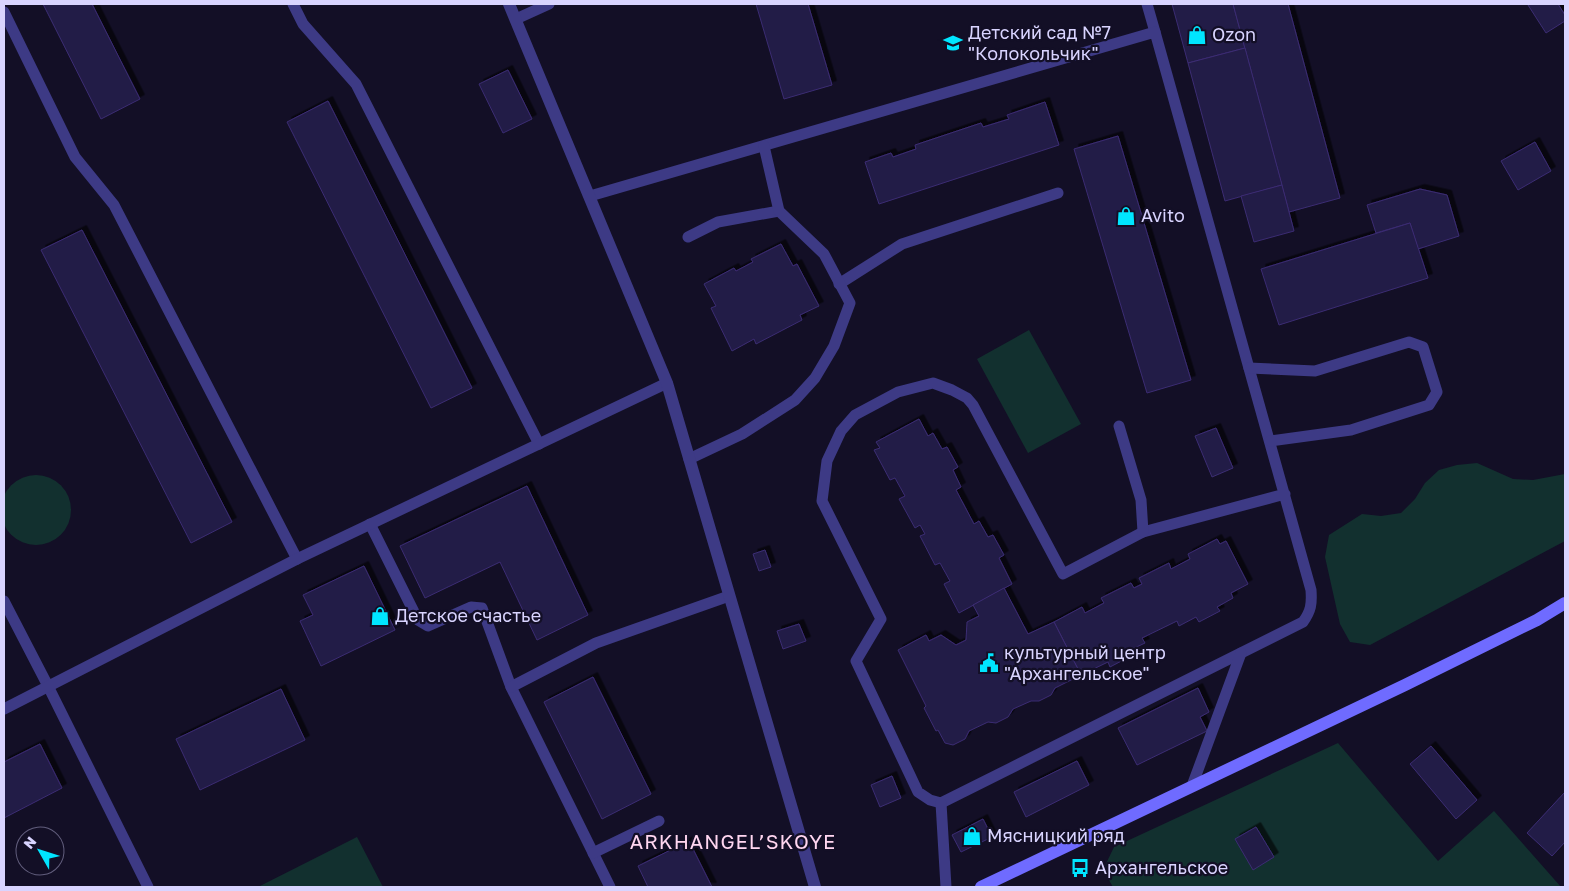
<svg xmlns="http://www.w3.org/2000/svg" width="1569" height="891" viewBox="0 0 1569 891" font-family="'Golos Text',sans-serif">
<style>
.green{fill:#12302f}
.building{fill:#241b47;stroke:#3b2d73;filter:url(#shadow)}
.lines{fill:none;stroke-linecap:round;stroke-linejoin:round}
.lane{stroke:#3d3a85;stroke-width:11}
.street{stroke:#3d3a85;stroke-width:12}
.secondary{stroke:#6f6bff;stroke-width:12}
.labels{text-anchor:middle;stroke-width:4.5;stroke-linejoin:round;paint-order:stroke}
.poi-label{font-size:18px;fill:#d9d4ff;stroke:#130f26;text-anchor:start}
.quarter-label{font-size:20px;letter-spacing:1px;fill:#ffd6f0;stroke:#130f26}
</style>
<defs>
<filter id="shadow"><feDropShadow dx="4.5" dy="-4.5" stdDeviation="0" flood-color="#0009"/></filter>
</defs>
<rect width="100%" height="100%" fill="#130f26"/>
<g class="green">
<polygon points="1029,330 1081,424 1028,453 977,359"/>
<polygon points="1477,463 1513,479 1533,480 1565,474 1565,541 1370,645 1350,642 1340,624 1325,557 1329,535 1362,514 1381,516 1401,513 1415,499 1425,483 1439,470 1457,465"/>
<circle cx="36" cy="510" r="35"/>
<polygon points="1338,743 1438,861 1494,811 1561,887 1113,887 1103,870 1114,847"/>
<polygon points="357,837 383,887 258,887"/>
</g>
<g class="building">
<polygon points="43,4 92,4 140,99 101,119"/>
<polygon points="756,4 808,4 832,85 784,99"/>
<polygon points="1172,4 1233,4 1245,48 1188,63"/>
<polygon points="1233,4 1288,4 1340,198 1289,212"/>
<polygon points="1529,4 1558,4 1565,15 1565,21 1546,33 1528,5"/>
<polygon points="1245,48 1282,185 1225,201 1188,63"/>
<polygon points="508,70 532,119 503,133 479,84"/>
<polygon points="328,101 472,388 431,408 287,122"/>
<polygon points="1045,102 1059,145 879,204 865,162 891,153 893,157 916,149 915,145 981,123 983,127 1009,119 1007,115"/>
<polygon points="1118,136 1191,380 1147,393 1074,149"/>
<polygon points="1535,142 1551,171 1518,190 1501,161"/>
<polygon points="1282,185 1294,231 1254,242 1241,196"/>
<polygon points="1420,189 1447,195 1459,236 1418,249 1410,223 1376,233 1367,205"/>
<polygon points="1410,223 1428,278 1279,325 1261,269"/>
<polygon points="82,230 232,522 191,543 41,250"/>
<polygon points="781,244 793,266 797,264 819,306 800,315 802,320 756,344 754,339 732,351 711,308 716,306 704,284 734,268 736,271 753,262 751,259"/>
<polygon points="919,419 928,436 933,433 942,449 947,447 958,467 953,470 961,487 956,490 974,524 979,521 988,537 993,535 1004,555 999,558 1012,584 959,613 944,584 950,581 940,563 935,565 920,536 925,534 920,525 915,528 899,499 905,496 895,478 890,480 874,450 880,448 876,442"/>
<polygon points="1216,428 1233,468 1212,477 1195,436"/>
<polygon points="527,486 588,615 537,640 500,562 425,598 400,546"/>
<polygon points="1217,539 1220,544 1226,541 1248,584 1231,593 1233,598 1217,607 1220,611 1199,622 1196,617 1179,626 1177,621 1142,638 1145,643 1128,651 1131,656 1110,667 1108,662 1081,675 1054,622 1082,607 1085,613 1104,603 1101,598 1131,583 1134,588 1142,584 1139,578 1169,563 1171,569 1190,559 1188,554"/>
<polygon points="765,550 771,567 759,571 753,554"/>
<polygon points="364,566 395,630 321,666 300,621 313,615 303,595"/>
<polygon points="1004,588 1028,634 1054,622 1081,675 1055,688 1051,695 1039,701 1031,701 1013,709 1008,717 996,723 988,722 969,731 965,739 953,745 945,743 938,730 936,731 924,708 926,706 898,650 926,635 929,641 941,635 956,645 966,640 967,622 979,616 973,605"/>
<polygon points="799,624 806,641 783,649 777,631"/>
<polygon points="593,677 651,794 602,819 544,702"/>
<polygon points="1198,688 1209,712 1200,717 1207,731 1137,765 1118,728"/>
<polygon points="281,689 305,740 200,790 176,739"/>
<polygon points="40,744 62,788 4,818 4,762"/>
<polygon points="1431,746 1477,800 1456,819 1410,764"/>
<polygon points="1077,761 1089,785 1026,817 1014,792"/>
<polygon points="892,776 901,798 880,807 871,785"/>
<polygon points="1565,792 1565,842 1552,856 1527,833"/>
<polygon points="983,819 992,837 961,852 952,835"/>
<polygon points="1256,827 1274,857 1253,870 1235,839"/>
<polygon points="689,841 712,887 648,887 638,866"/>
</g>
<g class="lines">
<g class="lane">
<polyline points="293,4 303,24 356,84 539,444"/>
<polyline points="1147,4 1155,32"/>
<polyline points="4,12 75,157 114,205 297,559"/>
<polyline points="516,19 549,4"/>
<path d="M590,196L1155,32L1311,590C1312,604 1311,611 1303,622L941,803L930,800L918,792L856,661L881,619L822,501L827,461L841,431L855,415L898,392L933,383L952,390L967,398L973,405L1063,574L1143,532L1285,494"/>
<polyline points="688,237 718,222 779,211"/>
<polyline points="839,284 902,244 1058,193"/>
<polyline points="1249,368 1315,371 1409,342 1423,347 1437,392 1429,405 1351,430 1270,441"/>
<polyline points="1119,426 1141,500 1143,532"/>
<polyline points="689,459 742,434 795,400 815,378 834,346 850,303 824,254 779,211 764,146"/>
<polyline points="370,524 418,620 428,626 471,607 482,608 511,687 610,887"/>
<polyline points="4,601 48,686 148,887"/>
<polyline points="511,687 596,643 729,596"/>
<polyline points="4,709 297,559 667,383"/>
<polyline points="1192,786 1241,653"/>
<polyline points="941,803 946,887"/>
<polyline points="593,853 659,821"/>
</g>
<polyline class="street" points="509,4 667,383 815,887"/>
<polyline class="secondary" points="981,887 1405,685 1537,620 1565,603"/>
</g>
<defs>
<g id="shop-bare" transform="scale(1.5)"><path d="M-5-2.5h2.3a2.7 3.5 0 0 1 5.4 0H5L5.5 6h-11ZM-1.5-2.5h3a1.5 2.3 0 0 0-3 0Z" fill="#00e5ff" stroke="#130f26" stroke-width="2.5" paint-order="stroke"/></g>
<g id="school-bare" transform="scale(1.5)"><path d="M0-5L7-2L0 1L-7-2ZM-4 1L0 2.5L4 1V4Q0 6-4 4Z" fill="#00e5ff" stroke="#130f26" stroke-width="2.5" paint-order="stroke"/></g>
<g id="civic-bare" transform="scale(1.5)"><path d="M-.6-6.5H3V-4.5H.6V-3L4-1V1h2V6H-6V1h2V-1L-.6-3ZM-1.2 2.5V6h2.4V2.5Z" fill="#00e5ff" stroke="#130f26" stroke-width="2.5" paint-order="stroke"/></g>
<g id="bus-bare" transform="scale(1.5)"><path d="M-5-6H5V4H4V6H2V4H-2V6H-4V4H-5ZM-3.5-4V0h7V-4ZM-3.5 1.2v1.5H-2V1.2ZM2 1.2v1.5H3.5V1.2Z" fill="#00e5ff" stroke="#130f26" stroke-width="2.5" paint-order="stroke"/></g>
</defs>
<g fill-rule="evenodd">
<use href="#shop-bare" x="1197" y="35"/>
<use href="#school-bare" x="953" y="43"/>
<use href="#shop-bare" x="1126" y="216"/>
<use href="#shop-bare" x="380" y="616"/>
<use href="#civic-bare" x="989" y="663"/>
<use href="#shop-bare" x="972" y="836"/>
<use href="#bus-bare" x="1080" y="868"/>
</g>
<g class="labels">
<g class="poi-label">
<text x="968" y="39">Детский сад №7<tspan x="968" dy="21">"Колокольчик"</tspan></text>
<text x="1212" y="41">Ozon</text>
<text x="1141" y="222">Avito</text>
<text x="395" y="622">Детское счастье</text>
<text x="1004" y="659">культурный центр<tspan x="1004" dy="21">"Архангельское"</tspan></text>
<text x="987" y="842">Мясницкий ряд</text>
<text x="1095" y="874">Архангельское</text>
</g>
<g class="quarter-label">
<text x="733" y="849">ARKHANGEL’SKOYE</text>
</g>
</g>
<rect width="1569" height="891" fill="none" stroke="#d9d4ff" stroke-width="10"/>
<g transform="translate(40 851) rotate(309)"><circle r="24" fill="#130f26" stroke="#625e7d"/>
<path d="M0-4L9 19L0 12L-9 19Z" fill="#00e5ff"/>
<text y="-8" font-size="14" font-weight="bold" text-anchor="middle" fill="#d9d4ff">N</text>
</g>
</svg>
